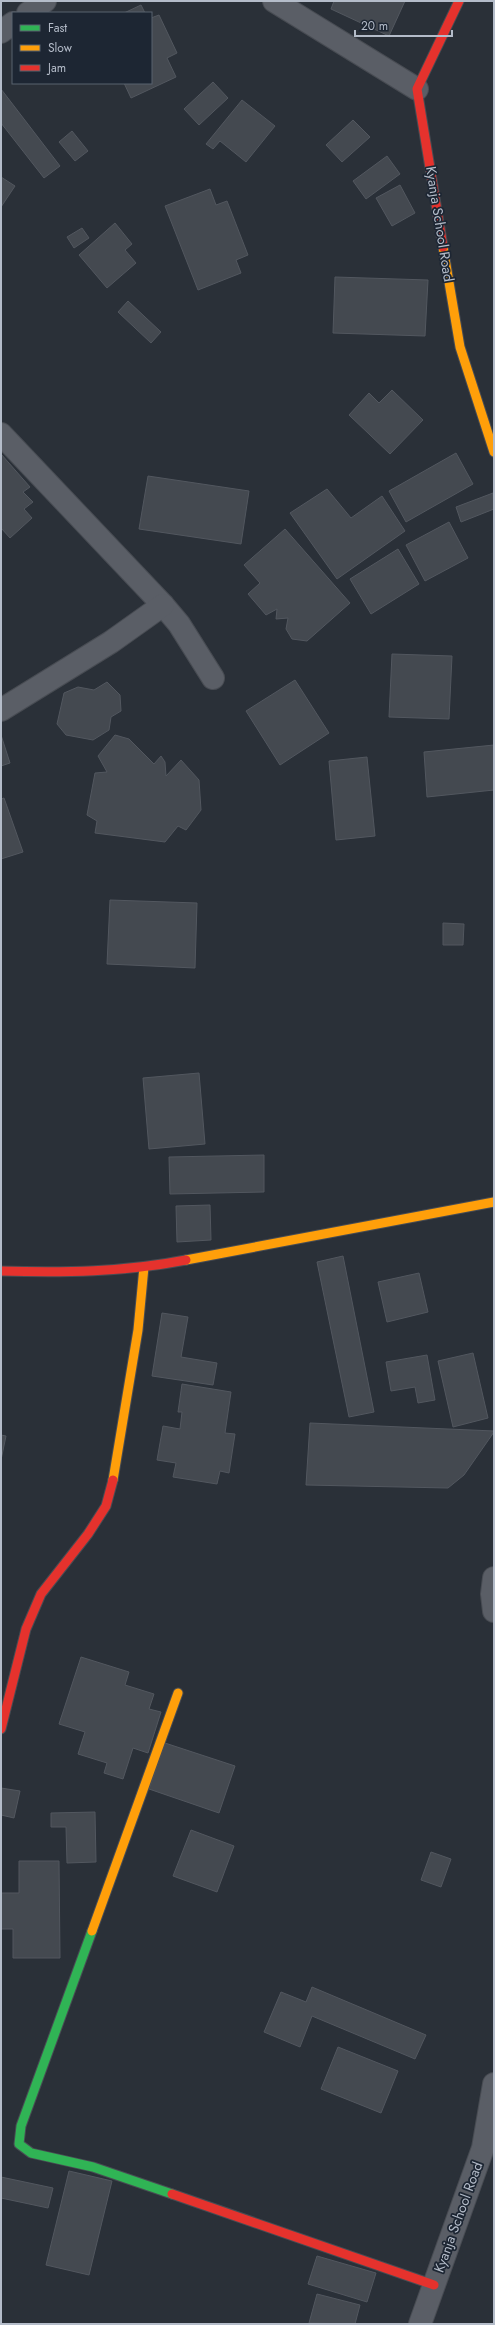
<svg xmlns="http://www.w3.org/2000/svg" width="495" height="2325" viewBox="0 0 495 2325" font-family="Jost,sans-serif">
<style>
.building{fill:#444950;stroke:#52575f}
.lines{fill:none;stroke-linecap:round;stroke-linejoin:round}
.street-casing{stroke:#484c53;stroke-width:24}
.fast-casing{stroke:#484c53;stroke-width:11}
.slow-casing{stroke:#484c53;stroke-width:11}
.jam-casing{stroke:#484c53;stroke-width:11}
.street{stroke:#5a5e66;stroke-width:22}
.fast{stroke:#30b455;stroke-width:9}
.slow{stroke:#ff9f0a;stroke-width:9}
.jam{stroke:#e5322d;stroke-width:9}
.labels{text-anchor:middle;stroke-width:3.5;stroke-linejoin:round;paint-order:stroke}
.street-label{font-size:14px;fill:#b4bcc9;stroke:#1d2633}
</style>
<rect width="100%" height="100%" fill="#2a3038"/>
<g class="building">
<polygon points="334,1 405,1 389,36 331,9"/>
<polygon points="141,5 145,13 124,13"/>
<polygon points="159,15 177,53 167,58 176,77 131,98 124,83 151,83 151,18"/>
<polygon points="213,82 228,98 199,125 184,109"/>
<polygon points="1,89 60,166 44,178 1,123"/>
<polygon points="242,100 275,126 246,162 220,141 213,149 206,144"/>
<polygon points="353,120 370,137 342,162 326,145"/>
<polygon points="72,131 88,151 75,161 59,142"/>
<polygon points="387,156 400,174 366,199 353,181"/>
<polygon points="1,177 15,186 1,207"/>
<polygon points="400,185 415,213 392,226 376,198"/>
<polygon points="210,189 216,205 227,201 248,255 236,260 241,273 198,290 165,206"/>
<polygon points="115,223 132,244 125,250 136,263 107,288 79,255"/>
<polygon points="82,228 89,238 74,248 67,237"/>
<polygon points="335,277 428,280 425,336 333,333"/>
<polygon points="128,301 161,332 151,343 118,312"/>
<polygon points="392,390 423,420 390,454 349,415 369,393 379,403"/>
<polygon points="456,453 473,484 406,522 389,491"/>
<polygon points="1,454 30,487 23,492 33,502 24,509 32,518 10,538 1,528"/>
<polygon points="148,476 249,491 241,544 139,529"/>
<polygon points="327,489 351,518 382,496 405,531 337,579 290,513"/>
<polygon points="493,493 494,509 461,522 456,507"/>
<polygon points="449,522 468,558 425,581 406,545"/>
<polygon points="285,529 350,603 307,641 292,639 286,629 288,618 276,619 277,609 266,615 248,594 260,583 244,565"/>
<polygon points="398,549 419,584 371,614 350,579"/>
<polygon points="392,654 452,656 449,719 389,717"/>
<polygon points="295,680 329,733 280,765 246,711"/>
<polygon points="107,682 120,695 121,711 111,717 109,730 93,740 66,735 57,724 64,693 78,687 94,690"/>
<polygon points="1,735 10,763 1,766"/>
<polygon points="115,735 129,739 154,764 161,756 165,762 166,776 181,760 199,780 201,810 186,830 178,826 165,842 95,833 97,821 87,815 95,773 107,772 98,756"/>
<polygon points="494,745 494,790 427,797 424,752"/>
<polygon points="367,757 375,836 336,840 329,761"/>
<polygon points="4,798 23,852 1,859 1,799"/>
<polygon points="110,900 197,903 195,968 107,964"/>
<polygon points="443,923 464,924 463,945 443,945"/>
<polygon points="199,1073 205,1144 149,1149 143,1078"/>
<polygon points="264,1155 264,1192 170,1194 169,1157"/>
<polygon points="210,1205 211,1240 177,1242 176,1206"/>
<polygon points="343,1256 374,1412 349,1417 317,1262"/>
<polygon points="419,1273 428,1312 387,1322 378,1282"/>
<polygon points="162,1313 188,1317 181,1357 217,1363 213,1385 152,1376"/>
<polygon points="473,1353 488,1418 453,1427 438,1361"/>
<polygon points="427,1355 435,1400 418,1403 415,1387 391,1391 386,1362"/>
<polygon points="182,1384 231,1392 225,1433 235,1434 229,1473 220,1471 217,1484 173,1477 176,1463 157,1460 163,1426 180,1429 182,1412 178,1412"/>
<polygon points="310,1423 494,1431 494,1432 464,1475 448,1488 306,1485"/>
<polygon points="1,1435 6,1436 1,1460"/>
<polygon points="81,1657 129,1672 125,1685 154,1694 149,1709 161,1712 148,1753 133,1748 123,1779 104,1773 107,1763 78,1754 85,1732 59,1724"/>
<polygon points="165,1743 235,1766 219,1813 149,1789"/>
<polygon points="1,1788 20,1791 14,1818 1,1815"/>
<polygon points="95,1812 96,1862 67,1863 66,1827 51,1827 51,1813"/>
<polygon points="191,1830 234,1846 217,1892 173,1876"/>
<polygon points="431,1852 451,1859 441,1887 421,1880"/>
<polygon points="19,1861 59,1861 60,1958 13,1958 13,1929 1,1929 1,1893 19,1893"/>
<polygon points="312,1987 426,2035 415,2059 312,2016 300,2047 264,2032 281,1992 306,2002"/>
<polygon points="338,2047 398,2071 381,2113 321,2089"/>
<polygon points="69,2171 112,2181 89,2275 46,2265"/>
<polygon points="1,2177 53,2188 48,2208 1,2198"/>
<polygon points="317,2256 376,2273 367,2302 308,2284"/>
<polygon points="317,2294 360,2305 355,2324 309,2323"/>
</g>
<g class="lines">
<g class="street-casing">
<g id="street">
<polyline points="274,1 417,89"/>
<polyline points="28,13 45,1"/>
<polyline points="1,32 13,23"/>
<polyline points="1,434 163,605 179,624 213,678"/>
<polyline points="1,710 111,642 163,605"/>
<polyline points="494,1578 492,1594 494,1611"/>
<polyline points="420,2324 483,2148 494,2084"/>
</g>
</g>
<g class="fast-casing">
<polyline id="fast" points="92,1931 21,2126 19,2144 31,2153 93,2167 172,2194"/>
</g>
<g class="slow-casing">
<g id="slow">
<polyline points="443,247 460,347 494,452"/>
<polyline points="186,1260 494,1202"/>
<polyline points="113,1480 138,1330 144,1267"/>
<polyline points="92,1931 178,1693"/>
</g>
</g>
<g class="jam-casing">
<g id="jam">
<polyline points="443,247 417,89 459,1"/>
<path d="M1,1271C63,1273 125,1272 186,1260"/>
<polyline points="1,1729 26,1629 41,1594 88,1534 106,1506 113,1480"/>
<polyline points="172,2194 434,2285"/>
</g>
</g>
<use href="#street" class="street"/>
<use href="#fast" class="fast"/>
<use href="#slow" class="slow"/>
<use href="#jam" class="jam"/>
</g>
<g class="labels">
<g class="street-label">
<text transform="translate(440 224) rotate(81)" y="5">Kyanja School Road</text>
<text transform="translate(458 2217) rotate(-70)" y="5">Kyanja School Road</text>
</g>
</g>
<rect width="495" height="2325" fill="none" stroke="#b4bcc9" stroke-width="4"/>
<rect x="12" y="12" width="140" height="72" fill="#1d2633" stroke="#59626f"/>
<rect x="20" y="25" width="20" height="6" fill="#30b455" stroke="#59626f"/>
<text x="48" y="32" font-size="12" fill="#b4bcc9">Fast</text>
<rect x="20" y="45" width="20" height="6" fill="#ff9f0a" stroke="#59626f"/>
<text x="48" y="52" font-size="12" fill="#b4bcc9">Slow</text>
<rect x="20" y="65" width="20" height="6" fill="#e5322d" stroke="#59626f"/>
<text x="48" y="72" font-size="12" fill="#b4bcc9">Jam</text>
<path d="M355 30v6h97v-6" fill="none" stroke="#b4bcc9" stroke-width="2"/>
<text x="361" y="30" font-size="12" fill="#b4bcc9" stroke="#1d2633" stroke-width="3" paint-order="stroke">20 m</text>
</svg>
